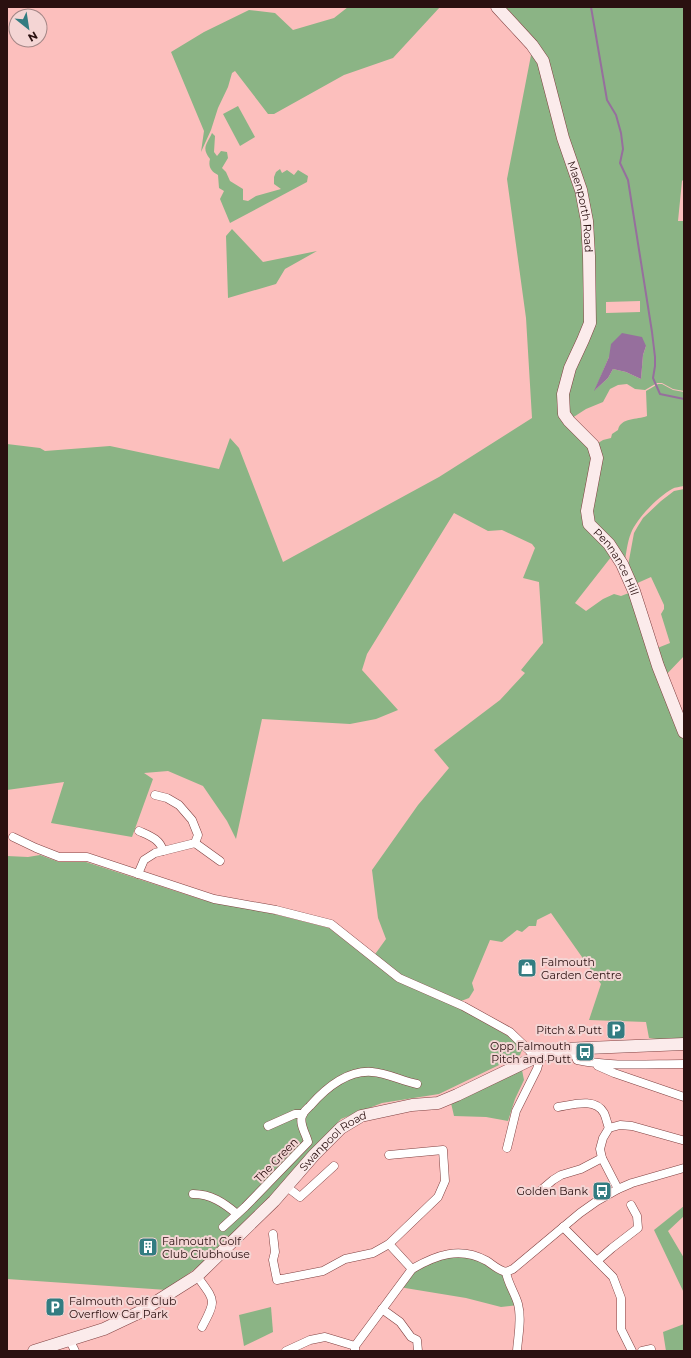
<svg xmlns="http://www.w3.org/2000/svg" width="691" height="1358" viewBox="0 0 691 1358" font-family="Montserrat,sans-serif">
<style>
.green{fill:#8bb485;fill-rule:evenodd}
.water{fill:#966f9d}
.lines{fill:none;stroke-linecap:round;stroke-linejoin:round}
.stream{stroke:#966f9d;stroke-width:2}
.street-casing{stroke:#804141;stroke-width:9}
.secondary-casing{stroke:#804141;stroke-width:13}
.street{stroke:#fff;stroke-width:8}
.secondary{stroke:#fbebeb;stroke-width:12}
.labels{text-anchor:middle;stroke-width:4;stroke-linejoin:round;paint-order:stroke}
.street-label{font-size:11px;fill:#2a1010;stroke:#f4d5d4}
.poi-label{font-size:11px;fill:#2a1010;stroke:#f4d5d4;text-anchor:start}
</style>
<rect width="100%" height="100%" fill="#fcbfbd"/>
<g class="green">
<polygon points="348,7 440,7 393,58 344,75 274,114 268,114 235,71 232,73 228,87 218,108 211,130 201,152 204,131 171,52 204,32 249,10 275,13 293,30 334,18"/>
<path d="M497,7H684V179L682,181L678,221H684V391L673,389L662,383H657L645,390L635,389L627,384L618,385L610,389L603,402L586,409L569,420L563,414L593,446L587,511L615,552L575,603L586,611L603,599L614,594L621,596L634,591L684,732V1039L665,1040L649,1038L646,1022L589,1020L601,984L551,913L537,920L536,926H529L522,932L517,930L502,942L490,940L472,983L474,990L469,998L456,1003L399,978L373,957L386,939L378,918L372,870L418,805L449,768L434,750L500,700L525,673L521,670L543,643L539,582L523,578L535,548L532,544L502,530L488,531L454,513L367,654L362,670L398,710L376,719L350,724L262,719L236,839L227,821L203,786L168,771L144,773L153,779L132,837L51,823L64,782L7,790V444L40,448L45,451L110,446L219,469L230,438L239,448L283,562L439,477L532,418L526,318L507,179L532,50ZM606,302L640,301V312L606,313ZM646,346L643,355L641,379L626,372L613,369L608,378L595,390L609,357Z"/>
<polygon points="238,106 255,137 240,146 223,114"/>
<path d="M212,133L215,136L214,152L217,156L221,151L227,152L228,158L222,168L226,172L230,181L243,189V200L248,201L256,196L281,189L274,184V177L276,172L280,169L282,173L287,170L294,175L298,170L308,176L307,182L230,223L220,199L224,191L219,188L218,175C211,171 208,167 210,159C201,148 207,144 212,133Z"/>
<polygon points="232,229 263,262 317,251 285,269 276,284 228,298 226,236"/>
<path d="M658,384H662L673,390L684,392V486C680,487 675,487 672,489C658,497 637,518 631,533C627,543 626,555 624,567L591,523L595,445L603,440L611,438L612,434L618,430C621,417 637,420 647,416L646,391Z"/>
<polygon points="684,489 684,656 664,677 655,649 670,643 661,614 664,609 664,605 651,577 633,585 627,571 634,533 638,526 643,518 661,501 674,491"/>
<polygon points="40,855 59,862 86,862 203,900 274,914 329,928 397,981 461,1009 510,1037 522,1050 520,1055 439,1094 382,1103 341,1119 254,1215 200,1265 167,1290 7,1279 7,856 28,857"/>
<polygon points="522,1070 524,1080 515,1099 508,1121 486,1117 454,1116 451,1103"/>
<polygon points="684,1206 684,1216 668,1231 684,1258 684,1293 654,1230"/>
<polygon points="466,1254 501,1271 518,1305 501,1307 466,1298 399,1287 425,1261"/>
<polygon points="271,1307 273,1332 244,1346 239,1315"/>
<polygon points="684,1324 684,1351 666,1351 663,1332"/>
</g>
<polygon class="water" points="622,333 642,337 646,346 643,355 641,379 626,372 613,369 608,378 594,391 609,357 611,344"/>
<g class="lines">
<polyline class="stream" points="591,7 607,100 616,115 621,133 623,149 620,163 628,180 652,332 655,357 655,366 653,378 660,394 684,399"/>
<g class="street-casing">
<g id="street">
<path d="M139,831C150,836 160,839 163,851"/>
<polyline points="13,837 36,848 59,857 87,857 214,899 276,910 331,924 399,978 463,1006 510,1032 536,1057"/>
<polyline points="195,843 220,861"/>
<polyline points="138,874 144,860 155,853 195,843 198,835 192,820 179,805 167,798 155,795"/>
<path d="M572,1048L577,1060C612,1067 648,1064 684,1064"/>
<polyline points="598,1066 614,1073 684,1097"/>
<path d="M558,1107C572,1105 595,1097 604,1113C606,1117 607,1123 609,1128"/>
<polyline points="268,1126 295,1114 303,1114"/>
<polyline points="507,1148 516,1111 537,1069 541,1055"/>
<polyline points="389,1155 443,1150 445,1181 438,1197 389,1244 412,1269"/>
<polyline points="287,1187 300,1197 334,1166"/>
<polyline points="618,1189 602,1158 600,1149 603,1138 609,1128 620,1125 632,1126 682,1140"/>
<polyline points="540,1191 553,1180 561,1175 581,1169 602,1158"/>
<path d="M193,1194C211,1194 224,1203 237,1214"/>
<path d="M223,1227L245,1207L308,1142C306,1134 299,1124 302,1116C303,1112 307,1109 310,1106C325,1089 347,1070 372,1072C387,1073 402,1081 417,1084"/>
<polyline points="563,1227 613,1277 621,1298 621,1329 632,1351"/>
<polyline points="273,1234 275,1252 273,1260 277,1280 323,1271 345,1259 373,1253 389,1244"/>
<polyline points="597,1261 612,1248 638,1228 637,1216 631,1205"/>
<polyline points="506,1272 513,1269 580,1213 597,1201 618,1189 632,1183 684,1168"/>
<path d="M506,1272C508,1284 515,1293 518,1304C522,1319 518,1336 517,1351"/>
<path d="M197,1276C215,1301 217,1299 202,1327"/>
<polyline points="382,1309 400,1322 411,1337 417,1340 418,1351"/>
<polyline points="69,1339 75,1351"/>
<polyline points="286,1351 310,1340 325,1337 355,1346"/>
<path d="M355,1351V1346L412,1269C436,1255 460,1246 487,1261C493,1265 498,1270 506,1272"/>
<polyline points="642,1351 651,1349"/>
</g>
</g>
<g class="secondary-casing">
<g id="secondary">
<path id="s1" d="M497,7L532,45L543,61L563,138L581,190L587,221L589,256L590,323L583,340L570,368L563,394L564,414L569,421L593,445L597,458L587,511L589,524L609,544L622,564L634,591L644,622L658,666L684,732"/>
<path id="s2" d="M34,1351L104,1329L140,1312L197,1276L274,1201L314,1155L341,1128L361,1116L412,1105L438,1103L457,1095L536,1057L563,1049L684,1044"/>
</g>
</g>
<use href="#street" class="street"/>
<use href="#secondary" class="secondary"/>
</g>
<defs>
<g id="shop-square" transform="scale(1)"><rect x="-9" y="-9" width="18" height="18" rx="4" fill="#337c81" stroke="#f4d5d4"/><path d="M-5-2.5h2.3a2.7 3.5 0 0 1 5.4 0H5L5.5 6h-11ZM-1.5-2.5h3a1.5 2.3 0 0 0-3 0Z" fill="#fff"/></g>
<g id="parking-square" transform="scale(1)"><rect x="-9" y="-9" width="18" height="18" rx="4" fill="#337c81" stroke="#f4d5d4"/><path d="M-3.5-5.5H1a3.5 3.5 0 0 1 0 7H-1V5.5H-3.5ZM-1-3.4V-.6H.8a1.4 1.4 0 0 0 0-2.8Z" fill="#fff"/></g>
<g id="bus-square" transform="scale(1)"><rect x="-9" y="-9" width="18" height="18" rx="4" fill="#337c81" stroke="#f4d5d4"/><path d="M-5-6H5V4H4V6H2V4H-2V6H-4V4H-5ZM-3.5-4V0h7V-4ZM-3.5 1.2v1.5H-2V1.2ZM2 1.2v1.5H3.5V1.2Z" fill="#fff"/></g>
<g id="building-square" transform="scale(1)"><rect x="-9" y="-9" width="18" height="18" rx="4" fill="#337c81" stroke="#f4d5d4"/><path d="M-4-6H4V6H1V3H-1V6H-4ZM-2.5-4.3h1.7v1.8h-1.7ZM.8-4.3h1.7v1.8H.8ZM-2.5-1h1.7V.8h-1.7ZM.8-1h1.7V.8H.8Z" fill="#fff"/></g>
</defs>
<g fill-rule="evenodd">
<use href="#shop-square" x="527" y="968"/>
<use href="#parking-square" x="616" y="1030"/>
<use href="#bus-square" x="585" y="1052"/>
<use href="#bus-square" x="602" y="1191"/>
<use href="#building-square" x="148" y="1247"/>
<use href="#parking-square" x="55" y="1307"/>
</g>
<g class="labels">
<g class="street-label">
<text dy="4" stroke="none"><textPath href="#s1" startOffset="222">Maenporth Road</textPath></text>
<text dy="4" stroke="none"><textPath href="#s1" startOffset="606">Pennance Hill</textPath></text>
<text dy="4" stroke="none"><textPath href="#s2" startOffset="373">Swanpool Road</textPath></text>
<text transform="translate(276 1160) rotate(-46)" y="4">The Green</text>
</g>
<g class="poi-label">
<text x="541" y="966">Falmouth<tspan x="541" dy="13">Garden Centre</tspan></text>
<text x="602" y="1034" text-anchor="end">Pitch &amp; Putt</text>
<text x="571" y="1050" text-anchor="end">Opp Falmouth<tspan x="571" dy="13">Pitch and Putt</tspan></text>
<text x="588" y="1195" text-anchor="end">Golden Bank</text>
<text x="162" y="1245">Falmouth Golf<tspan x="162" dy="13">Club Clubhouse</tspan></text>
<text x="69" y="1305">Falmouth Golf Club<tspan x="69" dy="13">Overflow Car Park</tspan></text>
</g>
</g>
<rect width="691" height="1358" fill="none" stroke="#2a1010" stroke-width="16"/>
<g transform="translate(28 28) rotate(150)"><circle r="19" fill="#f4d5d4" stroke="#a38686"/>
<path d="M0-3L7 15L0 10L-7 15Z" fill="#337c81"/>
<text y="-6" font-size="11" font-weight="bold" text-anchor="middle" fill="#2a1010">N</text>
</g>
</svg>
